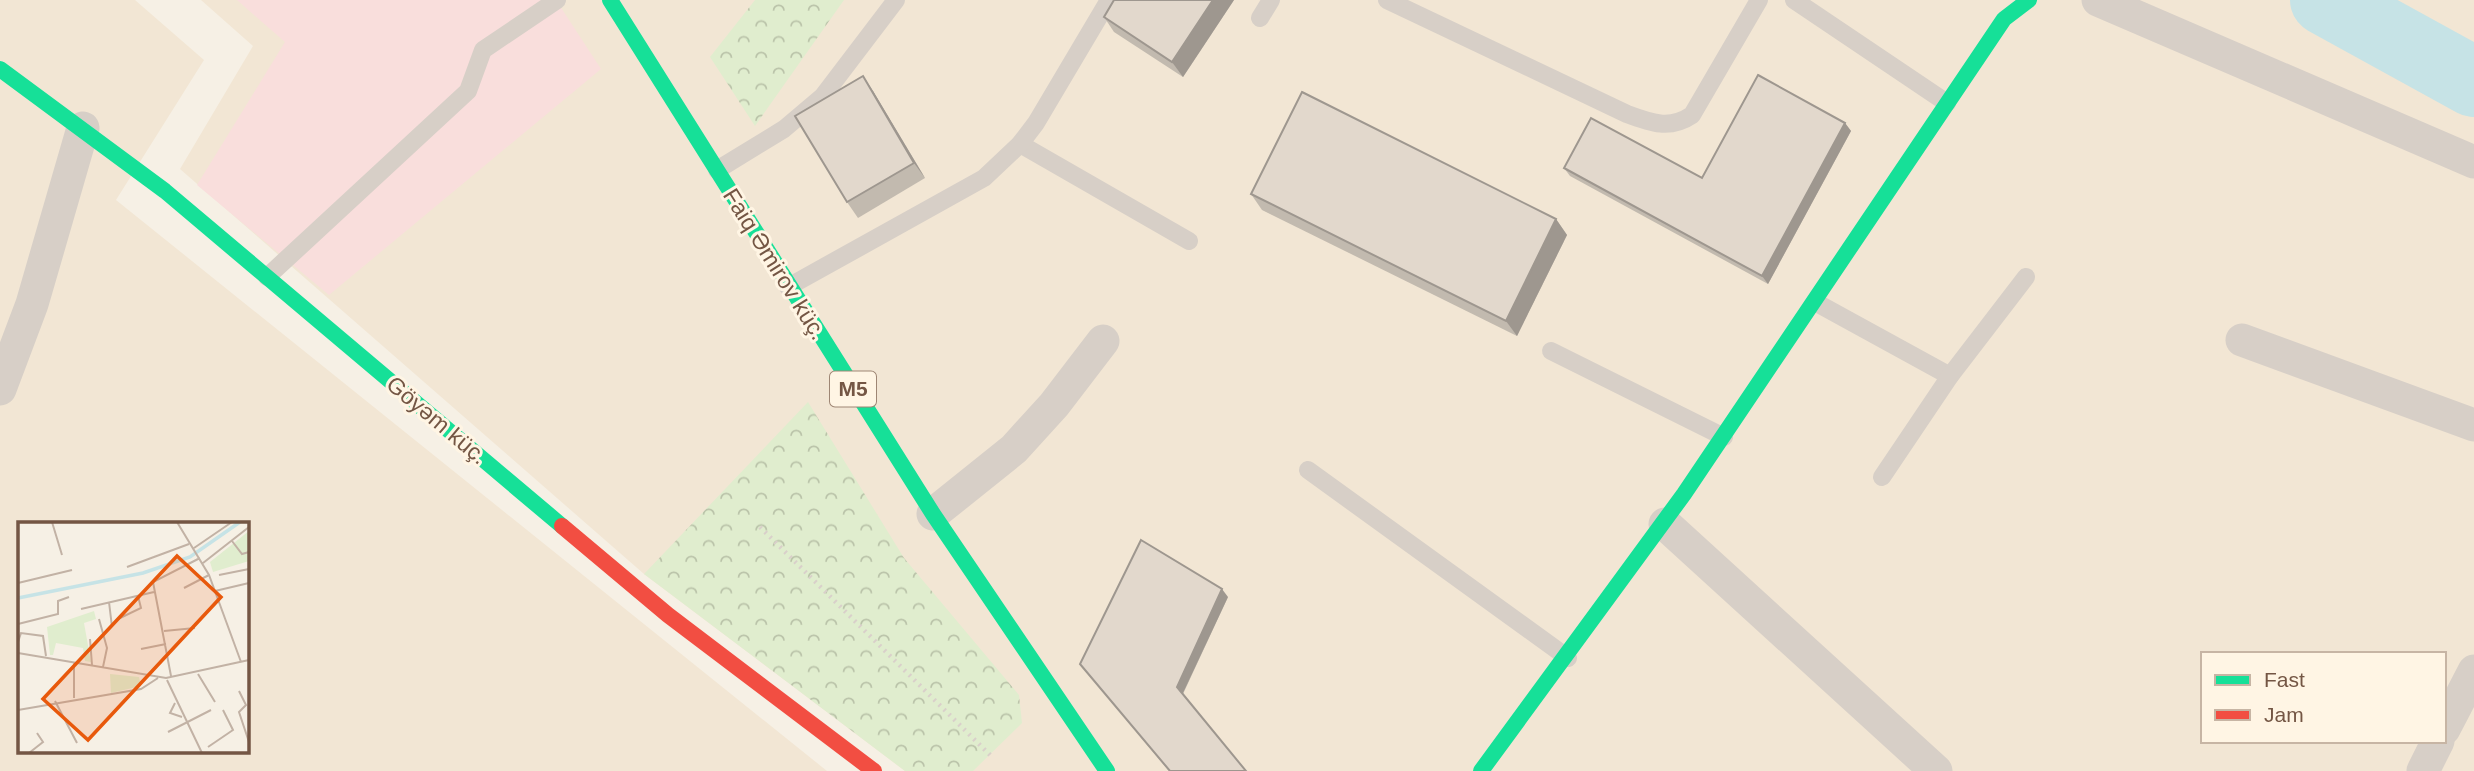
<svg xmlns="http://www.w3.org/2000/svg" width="2474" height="771" viewBox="0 0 2474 771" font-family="Helvetica,sans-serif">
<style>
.residential{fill:#f2e6d4;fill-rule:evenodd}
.medical{fill:#f9dedc}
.forest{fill:url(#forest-crowns)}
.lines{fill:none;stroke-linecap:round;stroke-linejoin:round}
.river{stroke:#c6e3e6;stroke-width:70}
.path{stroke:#d9d0ca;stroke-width:4.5;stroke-dasharray:2 5;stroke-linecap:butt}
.lane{stroke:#d7cfc7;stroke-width:18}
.street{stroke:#d7cfc7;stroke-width:33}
.fast{stroke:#16e098;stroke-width:16}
.jam{stroke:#f24e42;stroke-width:16}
.wall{fill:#c2baaf}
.shaded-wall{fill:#9e978f}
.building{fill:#e2d8cc;stroke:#9e978f;stroke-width:2}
.labels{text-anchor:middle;stroke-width:6;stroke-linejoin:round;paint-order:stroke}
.shield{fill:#fff5e4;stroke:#9e8674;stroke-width:2}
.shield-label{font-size:21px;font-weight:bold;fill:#745644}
.street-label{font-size:23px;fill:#745644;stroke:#fff5e4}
.inset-river{fill:none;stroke:#c6e3e6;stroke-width:3.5}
.inset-road{fill:none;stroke:#c2b2a5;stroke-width:2}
.view{fill:#e8590c;fill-opacity:0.15;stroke:#e8590c;stroke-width:3.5}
.inset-edge{fill:none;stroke:#745644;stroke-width:3.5}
</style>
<defs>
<pattern id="forest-crowns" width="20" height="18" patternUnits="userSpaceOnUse" patternTransform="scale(1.75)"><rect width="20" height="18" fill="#e0edce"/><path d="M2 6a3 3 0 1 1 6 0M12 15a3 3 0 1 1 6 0" fill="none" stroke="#bac3a9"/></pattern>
</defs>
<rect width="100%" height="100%" fill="#f6f0e5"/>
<g class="residential">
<path d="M0,0H135L204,60L116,200L827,771H0ZM19,524H247V752H19Z"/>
<path d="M201,0H2474V771H905L644,574L180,169L253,46ZM2203,654H2444V741H2203Z"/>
</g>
<polygon class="medical" points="237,0 556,0 601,69 329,295 197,185 285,42"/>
<g class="forest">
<polygon points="755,0 844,0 755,126 710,57"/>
<polygon points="808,402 904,558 1019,695 1022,723 973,771 905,771 644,574"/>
</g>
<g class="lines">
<polyline class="river" points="2325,0 2474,82"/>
<polyline class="path" points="760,527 990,755"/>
<g class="lane">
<path d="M1387,0L1627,114C1651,123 1670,130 1692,115L1759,0"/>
<polyline points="1794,0 1947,103"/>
<polyline points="1260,18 1271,0"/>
<polyline points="1020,144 1189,241"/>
<polyline points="717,170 784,129 823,96 896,0"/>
<polyline points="267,277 468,91 483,50 557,0"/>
<polyline points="788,287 984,178 1020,144 1036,123 1109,0"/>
<polyline points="1815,302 1950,376"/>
<polyline points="1551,351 1724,437"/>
<polyline points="1308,470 1568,658"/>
<polyline points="1882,477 1950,376 2026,277"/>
</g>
<g class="street">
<polyline points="2098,0 2474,162"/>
<polyline points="2242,340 2474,425"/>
<polyline points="0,389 32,304 83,128"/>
<polyline points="933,514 1014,449 1054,405 1103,341"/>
<polyline points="1665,524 1936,771"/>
<polyline points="2444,729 2474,671"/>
<polyline points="2423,771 2438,741"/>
</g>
<g class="fast">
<polyline points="610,0 933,514 1107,771"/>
<polyline points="0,69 165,191 562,526"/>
<polyline points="1481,771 1684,494 2004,19 2029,0"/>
</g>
<polyline class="jam" points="562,526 668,615 874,771"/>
</g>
<g class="wall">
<polygon points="1114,0 1234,0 1183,77 1114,32 1104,17"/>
<polygon points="873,91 925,178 858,218 847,202"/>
<polygon points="1845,123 1851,131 1768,284 1570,176 1564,168 1702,178"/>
<polygon points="1251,194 1556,219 1567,235 1517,336 1262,210"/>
<polygon points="1228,597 1183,694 1246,771 1169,771 1080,664"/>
</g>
<g class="shaded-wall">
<polygon points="1213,0 1234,0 1183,77 1172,62"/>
<polygon points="863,76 873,91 925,178 914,163"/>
<polygon points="1845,123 1851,131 1768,284 1762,276"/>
<polygon points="1556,219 1567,235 1517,336 1506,321"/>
<polygon points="1222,589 1228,597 1182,695 1177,687"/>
</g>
<g class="building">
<polygon points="1114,0 1213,0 1172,62 1104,17"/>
<polygon points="1758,75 1845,123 1762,276 1564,168 1591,118 1702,178"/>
<polygon points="863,76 914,163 847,202 795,116"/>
<polygon points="1302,92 1556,219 1506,321 1251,194"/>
<polygon points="1141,540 1222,589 1177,687 1246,771 1170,771 1080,664"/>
</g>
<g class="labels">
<rect class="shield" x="830" y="371.5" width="46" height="35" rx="5"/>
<g class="shield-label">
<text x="853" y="396">M5</text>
</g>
<g class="street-label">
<text transform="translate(775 264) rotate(58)" y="8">Faiq Əmirov küç.</text>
<text transform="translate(437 420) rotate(40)" y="8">Göyəm küç.</text>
</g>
</g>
<g transform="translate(18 522)">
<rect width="231" height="231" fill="#f6f0e5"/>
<path d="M231,9V39L195,50L192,40ZM76,89L78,97L66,101L73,140L67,139L65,126L38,121L35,133H32L29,105ZM92,152L121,155L123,164L93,171Z" fill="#e0edce"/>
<path class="inset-river" d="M0,76L125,51L172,35L222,0"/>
<path class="inset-road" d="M34,0L44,33M159,0L191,53L223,140M214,19L224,32L231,30M176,26L214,0M185,41L231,5M109,45L171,22M201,53L231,47M0,61L54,48M166,66L191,53M197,69L231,61M91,80L94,105M63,87L136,70M81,97L89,126L85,145M100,97L123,86L120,74M0,102L40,92V79L51,75M146,109L177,106M72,117L74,143M0,120L3,111L25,114L28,134M123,127L148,122M0,131L148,156L231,138M180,152L197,180M153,154L135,60L182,36M149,158L184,231M221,169L228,183L221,190L231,220M56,176V141M37,179L59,221M157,181L152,191L164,195M0,188L123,167L140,156M150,210L193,188M190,225L215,208L205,188M11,231L25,220L19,211"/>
<path class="view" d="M159,34L203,75L70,218L25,177Z"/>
<rect width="231" height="231" class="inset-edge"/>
</g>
<rect x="2201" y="652" width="245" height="91" fill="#fff5e4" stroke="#c7b5a4" stroke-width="2"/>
<rect x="2215" y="675" width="35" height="10" fill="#16e098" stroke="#c7b5a4" stroke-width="2"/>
<text x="2264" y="687" font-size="21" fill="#745644">Fast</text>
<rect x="2215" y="710" width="35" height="10" fill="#f24e42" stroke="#c7b5a4" stroke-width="2"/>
<text x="2264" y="722" font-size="21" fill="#745644">Jam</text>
</svg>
